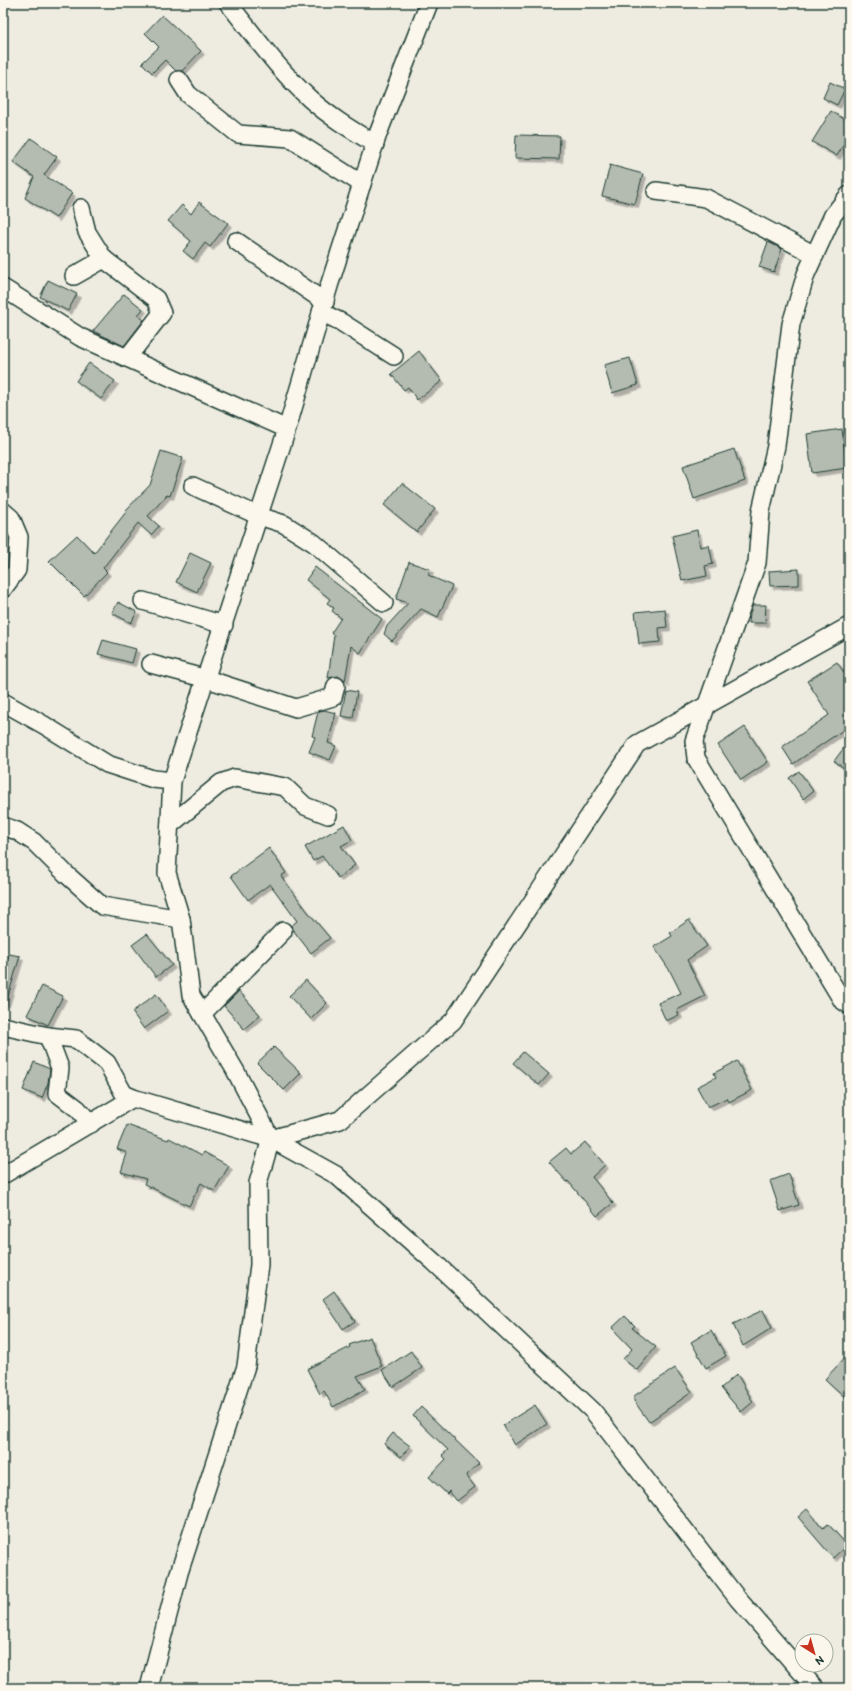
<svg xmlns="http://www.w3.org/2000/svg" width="852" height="1691" viewBox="0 0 852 1691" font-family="Itim,sans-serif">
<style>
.building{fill:#b4bbb0;stroke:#1f3d34;filter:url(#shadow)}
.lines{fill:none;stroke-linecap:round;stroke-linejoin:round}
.minor-casing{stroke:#1f3d34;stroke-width:20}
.minor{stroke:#fbf7ec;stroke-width:17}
</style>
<defs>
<filter id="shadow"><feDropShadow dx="3.5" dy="3.5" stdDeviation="0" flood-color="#0004"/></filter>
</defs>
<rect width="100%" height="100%" fill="#eeece1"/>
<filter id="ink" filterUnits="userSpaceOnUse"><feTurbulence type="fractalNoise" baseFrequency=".025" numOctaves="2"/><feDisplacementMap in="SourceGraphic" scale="8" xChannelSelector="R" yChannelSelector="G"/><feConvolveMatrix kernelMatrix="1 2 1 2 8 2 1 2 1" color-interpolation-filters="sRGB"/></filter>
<g filter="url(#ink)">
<g class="building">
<polygon points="162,15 201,51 182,71 176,71 165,60 152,73 142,63 159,47 145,33"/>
<polygon points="830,82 845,89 837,105 823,98"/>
<polygon points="831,111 849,122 849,135 837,156 812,142"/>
<polygon points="516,135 560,136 559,159 515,158"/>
<polygon points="31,138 57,157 44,175 72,193 56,218 25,198 34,177 13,162"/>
<polygon points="610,165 643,174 635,204 602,196"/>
<polygon points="199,202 228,223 210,247 205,243 193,259 183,251 191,241 168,221 182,205 191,214"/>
<polygon points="768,242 782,249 774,272 759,267"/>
<polygon points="48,280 77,294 68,311 40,297"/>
<polygon points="124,294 143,309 138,315 144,320 124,346 93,331"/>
<polygon points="419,351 442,381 417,400 408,387 404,390 391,374"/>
<polygon points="630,358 638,385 612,393 604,365"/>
<polygon points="89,363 115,381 101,399 76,381"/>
<polygon points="842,429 847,468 812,473 807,434"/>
<polygon points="734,449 745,481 694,499 683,466"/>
<polygon points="161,451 183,458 170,496 167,495 148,516 159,526 151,535 138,523 103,568 107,572 84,596 49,561 77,535 94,553 126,512 125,511 150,485"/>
<polygon points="402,483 435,509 417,532 384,505"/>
<polygon points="697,530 700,547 709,545 713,564 705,566 707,576 682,581 672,536"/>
<polygon points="190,553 211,563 197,592 176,582"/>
<polygon points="409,562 430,569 428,575 452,586 438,617 421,609 392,641 384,634 387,626 408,603 396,599"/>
<polygon points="315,567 382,619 360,653 351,646 345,681 338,676 328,678 334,635 331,633 341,618 332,611 334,608 327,603 330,599 306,580"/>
<polygon points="799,569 799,585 770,586 769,571"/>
<polygon points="118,602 137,612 131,623 112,613"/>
<polygon points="753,605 766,605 765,623 749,623 750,613"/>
<polygon points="665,609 667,627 659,628 660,642 639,644 635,612"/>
<polygon points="103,640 136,649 132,663 98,654"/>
<polygon points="837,662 849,680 849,726 793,764 782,747 829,715 807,681"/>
<polygon points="346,690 357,692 353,718 341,716"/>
<polygon points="324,710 336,713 328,743 336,746 330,760 309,752 315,737 312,736 318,712"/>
<polygon points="745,727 768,762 741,780 718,745"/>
<polygon points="849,741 849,772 834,761"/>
<polygon points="799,771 813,791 803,799 789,778"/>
<polygon points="344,825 352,840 341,846 355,865 338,878 322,856 313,861 305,847"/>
<polygon points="269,848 286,873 281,876 308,912 330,938 311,953 293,930 291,926 297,921 270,884 248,900 231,876"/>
<polygon points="689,920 707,946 687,960 705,996 677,1010 679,1015 666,1021 658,1003 681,993 670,971 654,947 672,936 670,933"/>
<polygon points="147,934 172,965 156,977 132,945"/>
<polygon points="9,954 20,956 6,1003 3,1003 3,974"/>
<polygon points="306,980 327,1003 311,1019 289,996"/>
<polygon points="42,986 63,996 48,1025 27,1015"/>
<polygon points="239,991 260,1015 244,1029 224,1006"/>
<polygon points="156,994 168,1011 144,1029 132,1012"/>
<polygon points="274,1047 301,1073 284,1090 257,1063"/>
<polygon points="523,1052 549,1074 539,1085 513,1063"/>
<polygon points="737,1061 752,1090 729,1102 727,1098 708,1107 697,1087 716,1077 714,1073"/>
<polygon points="34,1062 50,1069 48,1083 42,1098 23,1090"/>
<polygon points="127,1125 168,1140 169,1138 202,1155 204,1152 229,1166 214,1191 201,1183 189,1206 144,1184 146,1179 121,1172 127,1153 117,1149"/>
<polygon points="585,1142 605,1165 592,1177 613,1203 597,1216 568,1181 567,1182 549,1162 566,1148 571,1154"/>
<polygon points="789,1174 799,1205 780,1211 770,1181"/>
<polygon points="334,1291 355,1321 343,1329 323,1299"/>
<polygon points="763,1310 772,1328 743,1346 733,1324"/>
<polygon points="625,1316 635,1326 632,1328 656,1347 637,1370 623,1359 632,1349 612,1328"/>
<polygon points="711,1330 726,1356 706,1368 691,1342"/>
<polygon points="370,1337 382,1366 357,1376 365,1389 333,1407 324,1391 320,1394 307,1369 350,1347 349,1345"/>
<polygon points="411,1351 422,1368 393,1387 382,1370"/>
<polygon points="849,1353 849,1401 825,1379"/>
<polygon points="675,1368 692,1392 649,1422 634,1401 634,1396"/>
<polygon points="737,1374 753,1402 741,1412 721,1388"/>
<polygon points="535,1405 547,1424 515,1445 503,1425"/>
<polygon points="421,1407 479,1463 466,1475 475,1487 457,1501 449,1491 447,1494 429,1477 446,1459 442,1455 448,1450 413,1416"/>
<polygon points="393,1433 410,1446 401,1457 384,1444"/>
<polygon points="807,1509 823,1528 828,1524 847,1545 833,1558 798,1517"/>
</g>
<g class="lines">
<g class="minor-casing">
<g id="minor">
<path d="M228,3C254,35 279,71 310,99C330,117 352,130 375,144"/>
<polyline points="429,3 378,134 329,286 287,429 172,781 167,873 181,919 191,995 235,1070 271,1139 336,1175 434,1262 593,1411 738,1599 815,1688"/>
<polyline points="179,80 188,94 238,134 290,138 362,184"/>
<polyline points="656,191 706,198 815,255"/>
<polyline points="849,195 833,215 806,274 791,324 776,446 761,511 757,563 694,741 696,758 842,1000 849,1005"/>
<polyline points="81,208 87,232 104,259 156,299 162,313 127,358"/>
<polyline points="236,241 325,302"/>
<polyline points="74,276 104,259"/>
<polyline points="3,288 80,337 287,429"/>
<polyline points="321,312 341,322 394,356"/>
<polyline points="193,486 259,516 284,524 314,543 384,603"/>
<polyline points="3,511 11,518 19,537 17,570 3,589"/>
<polyline points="143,601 224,625"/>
<polyline points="151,664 207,679 296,708 333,697 336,686"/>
<polyline points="3,702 44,725 107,764 153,779 172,781"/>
<polyline points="170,825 221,783 235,778 285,787 305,806 328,815"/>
<polyline points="3,826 17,831 34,842 66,874 102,906 181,919"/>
<polyline points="202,1014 283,931"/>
<polyline points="3,1026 48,1036 76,1039 107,1063 124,1094 133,1098"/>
<polyline points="48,1036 60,1068 57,1093 78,1109 91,1124"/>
<polyline points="3,1175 133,1098 271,1139 340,1120 453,1021 637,744 849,626"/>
<polyline points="149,1688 179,1573 246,1366 259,1265 258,1183 271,1139"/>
</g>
</g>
<use href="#minor" class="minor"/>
</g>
</g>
<rect width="852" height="1691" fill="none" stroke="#fbf7ec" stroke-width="16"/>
<rect x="8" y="8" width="836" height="1675" fill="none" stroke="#1f3d34" stroke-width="1.5" filter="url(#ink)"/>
<g transform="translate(814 1653) rotate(143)"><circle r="19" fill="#fbf7ec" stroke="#a3ada2"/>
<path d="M0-3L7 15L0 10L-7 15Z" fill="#c8321e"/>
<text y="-6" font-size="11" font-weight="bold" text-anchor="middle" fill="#1f3d34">N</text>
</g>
</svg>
